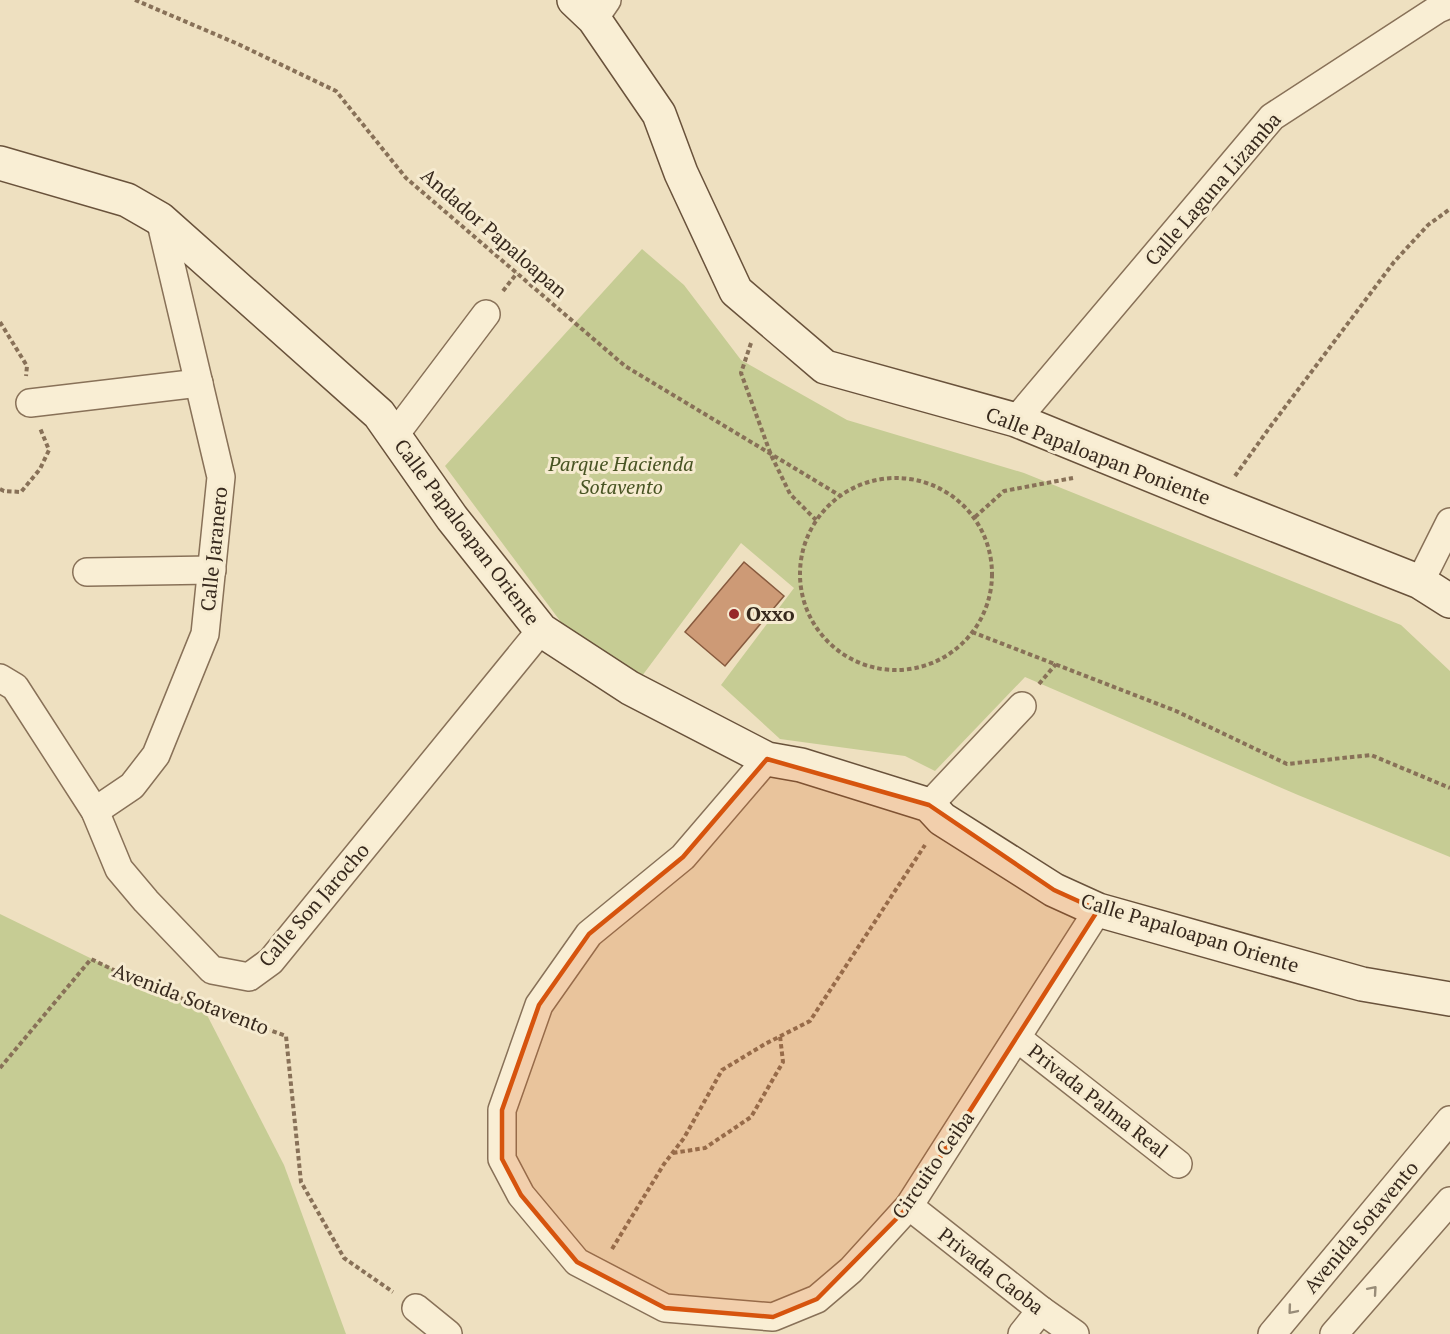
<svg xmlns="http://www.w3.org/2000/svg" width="1450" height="1334" viewBox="0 0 1450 1334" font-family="'PT Serif',serif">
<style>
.green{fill:#c6cc94}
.building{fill:#cd9a76;stroke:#875a3e;stroke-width:1.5}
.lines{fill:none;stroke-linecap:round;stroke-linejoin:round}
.street-casing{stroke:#887158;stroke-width:30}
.secondary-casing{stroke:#69523b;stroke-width:36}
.path{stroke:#887158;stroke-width:4;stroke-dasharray:4.5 3;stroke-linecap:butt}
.street{stroke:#f9eed4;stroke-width:27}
.secondary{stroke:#f9eed4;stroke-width:33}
.oneway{stroke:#988c78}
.marked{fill:#d6540e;fill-opacity:0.2;stroke:#d6540e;stroke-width:4.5;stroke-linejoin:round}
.poi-dot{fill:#972728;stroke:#f6ebd0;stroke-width:2}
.labels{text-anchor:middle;stroke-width:6;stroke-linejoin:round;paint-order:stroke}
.street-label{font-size:20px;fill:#37291d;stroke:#f6ebd0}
.park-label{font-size:20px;font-style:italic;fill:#485423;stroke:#f6ebd0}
.poi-label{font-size:20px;font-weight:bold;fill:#37291d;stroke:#f6ebd0;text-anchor:start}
</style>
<rect width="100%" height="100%" fill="#eee0c0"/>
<g class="green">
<polygon points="642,249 684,285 741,360 847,420 1024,473 1401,625 1450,671 1450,857 1298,795 1025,677 935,771 905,756 780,739 721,685 794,588 741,543 642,676 572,637 445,466"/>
<polygon points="0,914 207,1015 284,1165 346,1334 0,1334"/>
</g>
<polygon class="building" points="744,562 784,596 725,666 685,632"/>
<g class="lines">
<g class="street-casing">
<g id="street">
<polyline points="594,19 607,0"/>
<polyline points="30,403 199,383"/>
<polyline points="1016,420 1272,117 1438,9 1450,4"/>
<polyline points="394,436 486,314"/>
<polyline points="87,572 212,570"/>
<polyline points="1420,582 1450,522"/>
<polyline points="0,678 15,687 95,811 119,869 146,901 212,970 249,977 271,961 541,630"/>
<polyline points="767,759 683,857 589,934 539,1005 502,1110 502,1159 521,1195 577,1262 665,1308 773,1317 817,1299 851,1270 909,1206 1098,910"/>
<polyline points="929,805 1022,706"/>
<polyline points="95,811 132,786 156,755 205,634 221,477 160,219"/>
<polyline points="1017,1038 1178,1164"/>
<polyline points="909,1206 1041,1310 1075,1334"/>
<polyline points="416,1308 448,1334"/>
<polyline points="1022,1334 1041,1310"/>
<polyline points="1272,1334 1450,1120"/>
<polyline points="1334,1334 1450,1201"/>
</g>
</g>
<g class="secondary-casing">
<g id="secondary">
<polyline points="574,0 594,19 659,114 681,173 736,291 825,367 1016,420 1217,502 1420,582 1450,601"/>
<polyline points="0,163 127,200 160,219 379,414 452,518 541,630 630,688 767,759 801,765 929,805 942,819 1054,890 1098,910 1362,984 1450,999"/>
</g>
</g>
<g class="path">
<polyline points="135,0 238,44 336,91 406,178 625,366 839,495"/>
<polyline points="503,291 517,273"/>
<polyline points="0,322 27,366 26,376"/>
<polyline points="751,343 741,373 771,455 790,494 816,520"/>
<polyline points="1235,476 1270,427 1394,262 1428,225 1450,209"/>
<circle cx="896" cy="574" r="96"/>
<polyline points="0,489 4,491 21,492 40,469 49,450 40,428"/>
<polyline points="975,517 1004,491 1073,478"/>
<polyline points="972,632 1176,711 1287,764 1371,755 1450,788"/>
<polyline points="1039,684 1056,664"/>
<polyline points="0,1068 91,959 147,986 286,1036 301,1182 344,1258 393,1292"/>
<polyline points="673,1153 705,1148 751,1117 783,1062 780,1036"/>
<polyline points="612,1249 664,1164 684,1138 722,1070 765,1044 810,1021 925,845"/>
</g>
<use href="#street" class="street"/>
<use href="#secondary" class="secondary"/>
</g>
<defs><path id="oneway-chevron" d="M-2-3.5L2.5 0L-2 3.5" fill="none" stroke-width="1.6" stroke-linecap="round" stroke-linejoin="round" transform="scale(1.5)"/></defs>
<g class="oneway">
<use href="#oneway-chevron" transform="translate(1373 1290) rotate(-49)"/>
<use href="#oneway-chevron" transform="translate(1292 1310) rotate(130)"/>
</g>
<path class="marked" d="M767,759L929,805L1054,890L1098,910L909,1206L817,1299L773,1317L665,1308L577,1262L521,1195L502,1159V1110L539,1005L589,934L683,857Z"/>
<circle class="poi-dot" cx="734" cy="614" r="6"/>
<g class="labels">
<g class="street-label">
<text transform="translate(1213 189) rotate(-49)" y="7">Calle Laguna Lizamba</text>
<text transform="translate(494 233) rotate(41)" y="7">Andador Papaloapan</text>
<text transform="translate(1098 456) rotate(21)" y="7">Calle Papaloapan Poniente</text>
<text transform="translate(467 532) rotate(53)" y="7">Calle Papaloapan Oriente</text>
<text transform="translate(214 549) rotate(-84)" y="7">Calle Jaranero</text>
<text transform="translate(314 905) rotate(-49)" y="7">Calle Son Jarocho</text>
<text transform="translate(1190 933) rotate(17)" y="7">Calle Papaloapan Oriente</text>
<text transform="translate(191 999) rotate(21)" y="7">Avenida Sotavento</text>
<text transform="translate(1098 1101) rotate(38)" y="7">Privada Palma Real</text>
<text transform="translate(933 1165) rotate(-55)" y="7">Circuito Ceiba</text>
<text transform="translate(1361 1227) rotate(-50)" y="7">Avenida Sotavento</text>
<text transform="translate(991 1271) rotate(38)" y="7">Privada Caoba</text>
</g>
<g class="park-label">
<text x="621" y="471">Parque Hacienda<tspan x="621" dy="23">Sotavento</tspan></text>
</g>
<g class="poi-label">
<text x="746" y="621">Oxxo</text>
</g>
</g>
</svg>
